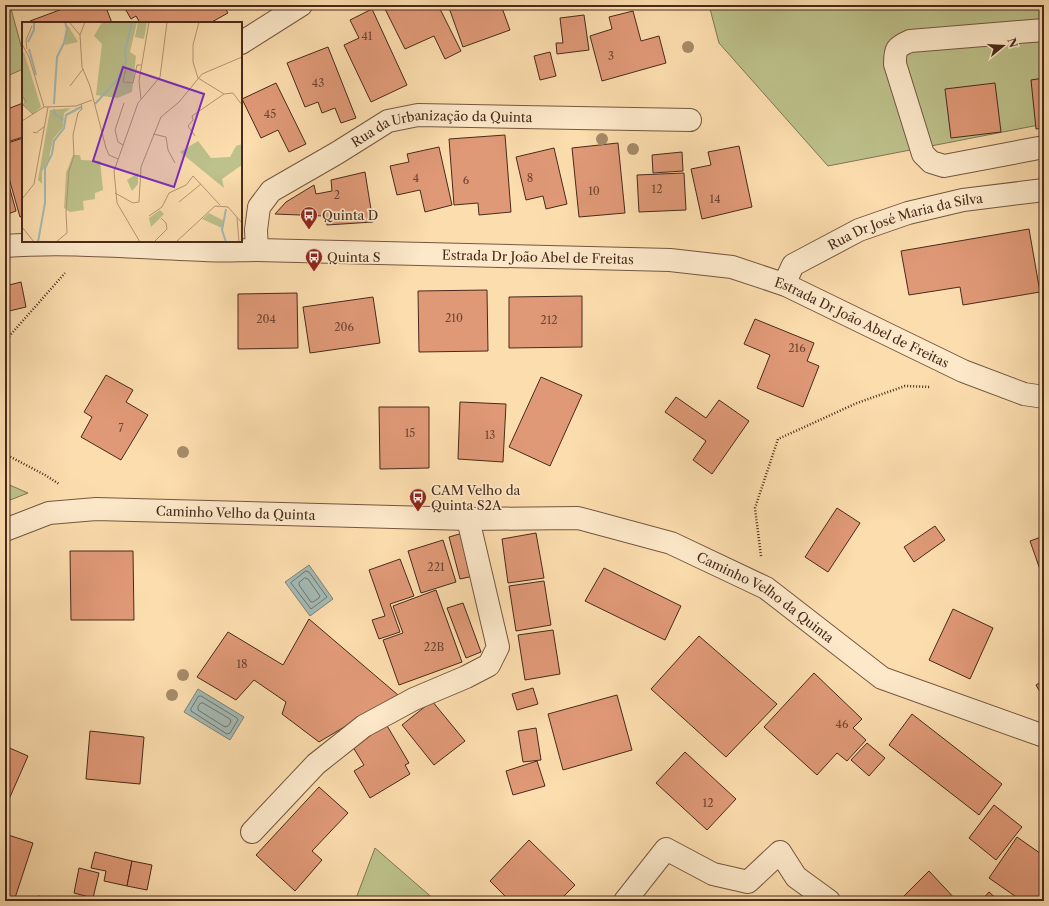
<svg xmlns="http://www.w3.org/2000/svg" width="1049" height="906" viewBox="0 0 1049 906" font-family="'Libre Caslon Text',serif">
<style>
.green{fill:#bdc18b;stroke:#827654}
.water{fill:#a3bab5;stroke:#7f8078}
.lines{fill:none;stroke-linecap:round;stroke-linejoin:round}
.shore{stroke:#767268;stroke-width:1}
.building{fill:#e09977;stroke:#482a1c}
.minor-casing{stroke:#755740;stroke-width:24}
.path{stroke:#482a1c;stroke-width:2.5;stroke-dasharray:1 2;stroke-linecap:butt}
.minor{stroke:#fde9ca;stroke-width:22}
.tree{fill:#a68b6a}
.labels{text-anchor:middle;stroke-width:3.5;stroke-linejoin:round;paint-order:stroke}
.number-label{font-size:11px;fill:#6e4633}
.street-label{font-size:13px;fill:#482a1c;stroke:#fde9ca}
.poi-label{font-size:13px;fill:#482a1c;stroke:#fde9ca;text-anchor:start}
.inset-river{fill:none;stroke:#a3bab5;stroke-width:2}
.inset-road{fill:none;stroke:#b49574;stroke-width:1}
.view{fill:#7b2cbf;fill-opacity:0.15;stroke:#7b2cbf;stroke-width:2}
.inset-edge{fill:none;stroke:#482a1c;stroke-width:2}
</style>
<rect width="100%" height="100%" fill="#fcddae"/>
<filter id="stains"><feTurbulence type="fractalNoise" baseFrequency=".005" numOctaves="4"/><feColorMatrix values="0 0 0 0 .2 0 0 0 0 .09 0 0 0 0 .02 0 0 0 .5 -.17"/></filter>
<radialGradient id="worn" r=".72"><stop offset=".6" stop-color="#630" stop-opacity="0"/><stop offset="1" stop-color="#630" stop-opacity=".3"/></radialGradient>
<g class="green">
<polygon points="5,5 10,5 23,53 23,69 5,77"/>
<polygon points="709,5 1044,5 1044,124 828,166 719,43"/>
<polygon points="5,483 28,493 5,502"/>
<polygon points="375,848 436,901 355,901"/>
</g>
<g class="water">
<polygon points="309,565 333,599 310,616 285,582"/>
<polygon points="198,689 244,717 230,740 184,712"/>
</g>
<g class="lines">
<g class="shore">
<polygon points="306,571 309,572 327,597 311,609 291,583"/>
<polygon points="305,578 308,579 320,596 319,598 313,602 311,602 299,585 299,583"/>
<polygon points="199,696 201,696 237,718 238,720 230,733 227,734 191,711 191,709"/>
<polygon points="201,703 203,703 230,719 231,722 228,726 225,727 198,710 198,707"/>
</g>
</g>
<g class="building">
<polygon points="73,5 105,5 112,23 31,23 30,21"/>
<polygon points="123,5 223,5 228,13 210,23 140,23 136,16 131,19"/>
<polygon points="389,5 438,5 461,51 445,59 434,36 405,49 384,7"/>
<polygon points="448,5 501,5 510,30 463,47"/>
<polygon points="372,9 407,85 371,102 344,45 359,38 350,20"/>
<polygon points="633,11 641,41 659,36 666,63 602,81 590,36 612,29 609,17"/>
<polygon points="584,15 589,50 557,54 556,43 563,43 560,18"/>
<polygon points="328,47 356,118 341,123 335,108 322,113 318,102 305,107 287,63"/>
<polygon points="550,52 556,76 540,80 534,56"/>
<polygon points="1044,78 1044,128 1036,129 1031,80"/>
<polygon points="276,83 306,144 289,152 278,130 261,138 242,99"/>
<polygon points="995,83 1001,132 951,138 945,89"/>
<polygon points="23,103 23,137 7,142 5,137 5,110"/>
<polygon points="505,135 511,212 479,215 478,203 454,205 449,139"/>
<polygon points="23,138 23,216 20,217 5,164 5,144"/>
<polygon points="618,143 625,213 579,217 572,148"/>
<polygon points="739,146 752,207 702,219 691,169 711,165 708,152"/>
<polygon points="439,147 452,205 425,212 420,190 397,195 390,166 409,162 407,154"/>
<polygon points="554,148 567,204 546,209 543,196 526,200 516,157"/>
<polygon points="682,152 683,171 653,173 652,155"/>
<polygon points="5,171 16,211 5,215"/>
<polygon points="365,172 373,222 327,225 324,216 275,214 286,202 314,185 316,194 332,191 331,180"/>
<polygon points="684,173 686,210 639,212 637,175"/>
<polygon points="1029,229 1040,292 963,305 960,287 909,295 901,251"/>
<polygon points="21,282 26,307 5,312 5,286"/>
<polygon points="487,290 488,351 419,352 418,291"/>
<polygon points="297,293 298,348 238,349 238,294"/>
<polygon points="582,296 582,347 509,348 509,297"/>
<polygon points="373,297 380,343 310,353 303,307"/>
<polygon points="755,319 814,343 807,361 819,366 803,407 757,388 770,355 744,344"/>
<polygon points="106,375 133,390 126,402 148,415 121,460 81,437 92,417 84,412"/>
<polygon points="541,377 582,395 550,466 509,447"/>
<polygon points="676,397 706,418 719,400 749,421 712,474 693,460 706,441 665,412"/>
<polygon points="460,402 506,404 503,462 458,459"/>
<polygon points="379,407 429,407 429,468 380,469"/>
<polygon points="837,508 860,523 828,572 805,557"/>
<polygon points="935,526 945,540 914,562 904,547"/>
<polygon points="463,533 474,576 460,579 449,537"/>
<polygon points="536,533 544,578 508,583 502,539"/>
<polygon points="1044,536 1044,581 1030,541"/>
<polygon points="443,540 456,582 421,593 408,551"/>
<polygon points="70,551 133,551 134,620 71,620"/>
<polygon points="400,559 414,596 390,604 400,632 379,639 372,620 385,616 369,570"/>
<polygon points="604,568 681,606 665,640 585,601"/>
<polygon points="544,581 551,625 516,631 509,586"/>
<polygon points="436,590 462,662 399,685 383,640 403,633 393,606"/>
<polygon points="463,603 481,652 466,658 447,608"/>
<polygon points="953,609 993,628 970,679 929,660"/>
<polygon points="309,619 398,695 319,742 282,714 286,702 254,680 236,700 197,677 228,632 283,665"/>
<polygon points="553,630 560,674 525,680 518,635"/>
<polygon points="699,636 777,704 726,757 651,689"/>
<polygon points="814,673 862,719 853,728 866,740 847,761 837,753 817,775 764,727"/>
<polygon points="1044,680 1044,699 1036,685"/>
<polygon points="533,688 538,704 517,710 512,694"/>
<polygon points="617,695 632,750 563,770 548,714"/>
<polygon points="432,701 465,741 434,765 402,725"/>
<polygon points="912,714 1002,784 979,815 889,745"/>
<polygon points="386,724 409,763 405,765 410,774 370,798 354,771 364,765 351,744"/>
<polygon points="536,728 541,760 523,762 518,731"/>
<polygon points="90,731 144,737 140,784 86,779"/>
<polygon points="867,743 885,758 869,776 851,760"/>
<polygon points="5,746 28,756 6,806 5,805"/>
<polygon points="685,752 736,799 707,830 656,783"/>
<polygon points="537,761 545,786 513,795 506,771"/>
<polygon points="319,787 348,813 312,851 322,860 295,891 256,855"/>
<polygon points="994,805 1022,827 996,860 969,838"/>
<polygon points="5,834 33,843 14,901 5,899"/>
<polygon points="1017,837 1044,856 1044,901 1022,901 989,878"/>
<polygon points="529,840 575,885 559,901 510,901 490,881"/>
<polygon points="95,852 132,861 127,886 104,881 106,871 91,868"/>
<polygon points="132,861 152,865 147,890 127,886"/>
<polygon points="79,868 99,873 93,898 74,893"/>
<polygon points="929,871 957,901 899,901"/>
<polygon points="989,892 999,901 981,901"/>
<polygon points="38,896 62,901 37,901"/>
</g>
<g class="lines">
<g class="minor-casing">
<g id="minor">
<path d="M1044,30L910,41C896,47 895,49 895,64L923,154L931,162L944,166L1044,147"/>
<polyline points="241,43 301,5"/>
<path id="s1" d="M5,246C71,241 138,248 204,250C222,251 239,250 257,250L670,260L732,267L786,285L963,371L1024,394L1044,397"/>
<path id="s2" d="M257,250L256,230L259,207L271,191L337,153L388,121L418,115L690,120"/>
<path id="s3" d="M786,285L787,278L793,265L859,230L908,213L963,200L1044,190"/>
<path id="s4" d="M5,530L49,513L96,509L468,519L578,518L671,543L766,588L882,678L1044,736"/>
<polyline points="252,832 316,764 364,726 414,699 466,677 489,665 498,647 468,519"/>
<polyline points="625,901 666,849 713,874 748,882 780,852 796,877 829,901"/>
</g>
</g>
<g class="path">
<polyline points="5,341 65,273"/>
<polyline points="5,454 45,475 59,484"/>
<polyline points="761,556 755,508 778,439 857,403 905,386 931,387"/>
</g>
<use href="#minor" class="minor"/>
</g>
<g class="tree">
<circle cx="688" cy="47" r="6"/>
<circle cx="602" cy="139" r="6"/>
<circle cx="633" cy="149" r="6"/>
<circle cx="183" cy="452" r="6"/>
<circle cx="183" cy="675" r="6"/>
<circle cx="172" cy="695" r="6"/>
</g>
<defs>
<g id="bus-pin" transform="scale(0.9)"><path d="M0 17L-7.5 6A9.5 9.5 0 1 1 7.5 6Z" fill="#8f2418" stroke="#fde9ca"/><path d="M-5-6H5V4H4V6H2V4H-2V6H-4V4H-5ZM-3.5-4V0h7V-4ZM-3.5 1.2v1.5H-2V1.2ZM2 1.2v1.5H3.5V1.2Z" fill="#fff"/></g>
</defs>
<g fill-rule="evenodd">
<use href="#bus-pin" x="309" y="215"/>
<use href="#bus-pin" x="314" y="257"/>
<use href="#bus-pin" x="418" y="497"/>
</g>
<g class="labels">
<g class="number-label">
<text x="367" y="40">41</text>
<text x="611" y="60">3</text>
<text x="318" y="87">43</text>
<text x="270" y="118">45</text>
<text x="416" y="182">4</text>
<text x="530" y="182">8</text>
<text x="466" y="184">6</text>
<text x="657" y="193">12</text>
<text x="594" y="195">10</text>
<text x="337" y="199">2</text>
<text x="715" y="203">14</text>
<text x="454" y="322">210</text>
<text x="266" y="323">204</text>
<text x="549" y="324">212</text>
<text x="344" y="331">206</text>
<text x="797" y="352">216</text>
<text x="121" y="432">7</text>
<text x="410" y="437">15</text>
<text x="490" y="439">13</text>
<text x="436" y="571">221</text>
<text x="434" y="651">22B</text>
<text x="242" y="668">18</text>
<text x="842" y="728">46</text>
<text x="708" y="807">12</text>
</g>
<g class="street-label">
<text dy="5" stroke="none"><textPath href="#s2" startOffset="251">Rua da Urbanização da Quinta</textPath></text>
<text dy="5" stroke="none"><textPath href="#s3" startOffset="143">Rua Dr José Maria da Silva</textPath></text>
<text dy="5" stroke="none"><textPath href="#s1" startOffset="533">Estrada Dr João Abel de Freitas</textPath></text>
<text dy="5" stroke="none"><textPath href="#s1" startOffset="869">Estrada Dr João Abel de Freitas</textPath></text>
<text dy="5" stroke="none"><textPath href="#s4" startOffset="234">Caminho Velho da Quinta</textPath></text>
<text dy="5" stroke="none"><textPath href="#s4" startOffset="782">Caminho Velho da Quinta</textPath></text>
</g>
<g class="poi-label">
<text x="322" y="220">Quinta D</text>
<text x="327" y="262">Quinta S</text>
<text x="431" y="495">CAM Velho da<tspan x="431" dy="15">Quinta S2A</tspan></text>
</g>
</g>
<g transform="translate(22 22)">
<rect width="220" height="220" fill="#fcddae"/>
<path d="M80,0H115L108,30L114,34L110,70L95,76L74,73L80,22L72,14ZM116,0H125L122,17L113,15ZM45,3L47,5L56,20L43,23ZM2,30L19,85L11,92L1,83L3,81L0,74V32ZM49,86L42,91L41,105L31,117L27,136L20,150V162L16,158L28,88ZM176,119L189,136L208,135L214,124L220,122V143L200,157L202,166L158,130ZM51,133H58L59,138L78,139L81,168L73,171V177L61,179L62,188L48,190L42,186L44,151ZM116,151V162L110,169L105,158ZM138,188L142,192L129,205L127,196ZM187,191L202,199L200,206L180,197Z" fill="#bdc18b"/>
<path class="inset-river" d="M6,20L12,8V0M7,27L14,53M32,82L35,35L42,21L45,7L43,0M73,82L94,59L104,39L103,30L110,0M32,87L33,92L41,98M204,187L200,208L204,220M16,220L23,181V146L30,132L32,119L42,106L44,93L59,85"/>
<path class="inset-road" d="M47,0L58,13M63,0L58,13L60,45L68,64L84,126L87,133L96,137M0,22L7,35L22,85M5,27L4,18L10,4M104,46L101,60L111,61L115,43H119M176,56L171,40V23L177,0M176,56L202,72L211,71L220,83M48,64L61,47M0,74L4,79L1,83L11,92M119,77L117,59L127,0M0,99L22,85L54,84L70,78M11,110L14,111L23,104M131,112L144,115L146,128L153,141M173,114L166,104L171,98L170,94L202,72M101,123L96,120L93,108L102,81M93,171L111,181L117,180L119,145L139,95L157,80L180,52L220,35M0,177L12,162L26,85M157,180L179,162M127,194L140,185L147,171L164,163L171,154L198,183M215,196L217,220M0,205L12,220M34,220L45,211L44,190L47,149L52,134L51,113L56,91L60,87L59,82M118,220L95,181L92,149L116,81L138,55L145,0M132,220L145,207L144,201L139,196M154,220L193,184L206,185L220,201"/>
<path class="view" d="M101,45L182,72L152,165L71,139Z"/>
<rect width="220" height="220" class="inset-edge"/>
</g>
<rect width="1049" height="906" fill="none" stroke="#fcddae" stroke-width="20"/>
<rect x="6" y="6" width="1037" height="894" fill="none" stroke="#482a1c" stroke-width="2"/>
<rect x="10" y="10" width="1029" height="886" fill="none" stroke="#482a1c"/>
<g transform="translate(1003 46) rotate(72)" stroke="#fde9ca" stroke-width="3" paint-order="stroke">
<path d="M0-3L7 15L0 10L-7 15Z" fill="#482a1c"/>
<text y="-6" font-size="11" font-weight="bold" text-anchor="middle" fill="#482a1c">N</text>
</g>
<rect width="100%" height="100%" filter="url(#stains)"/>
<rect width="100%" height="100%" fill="url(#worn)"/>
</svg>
